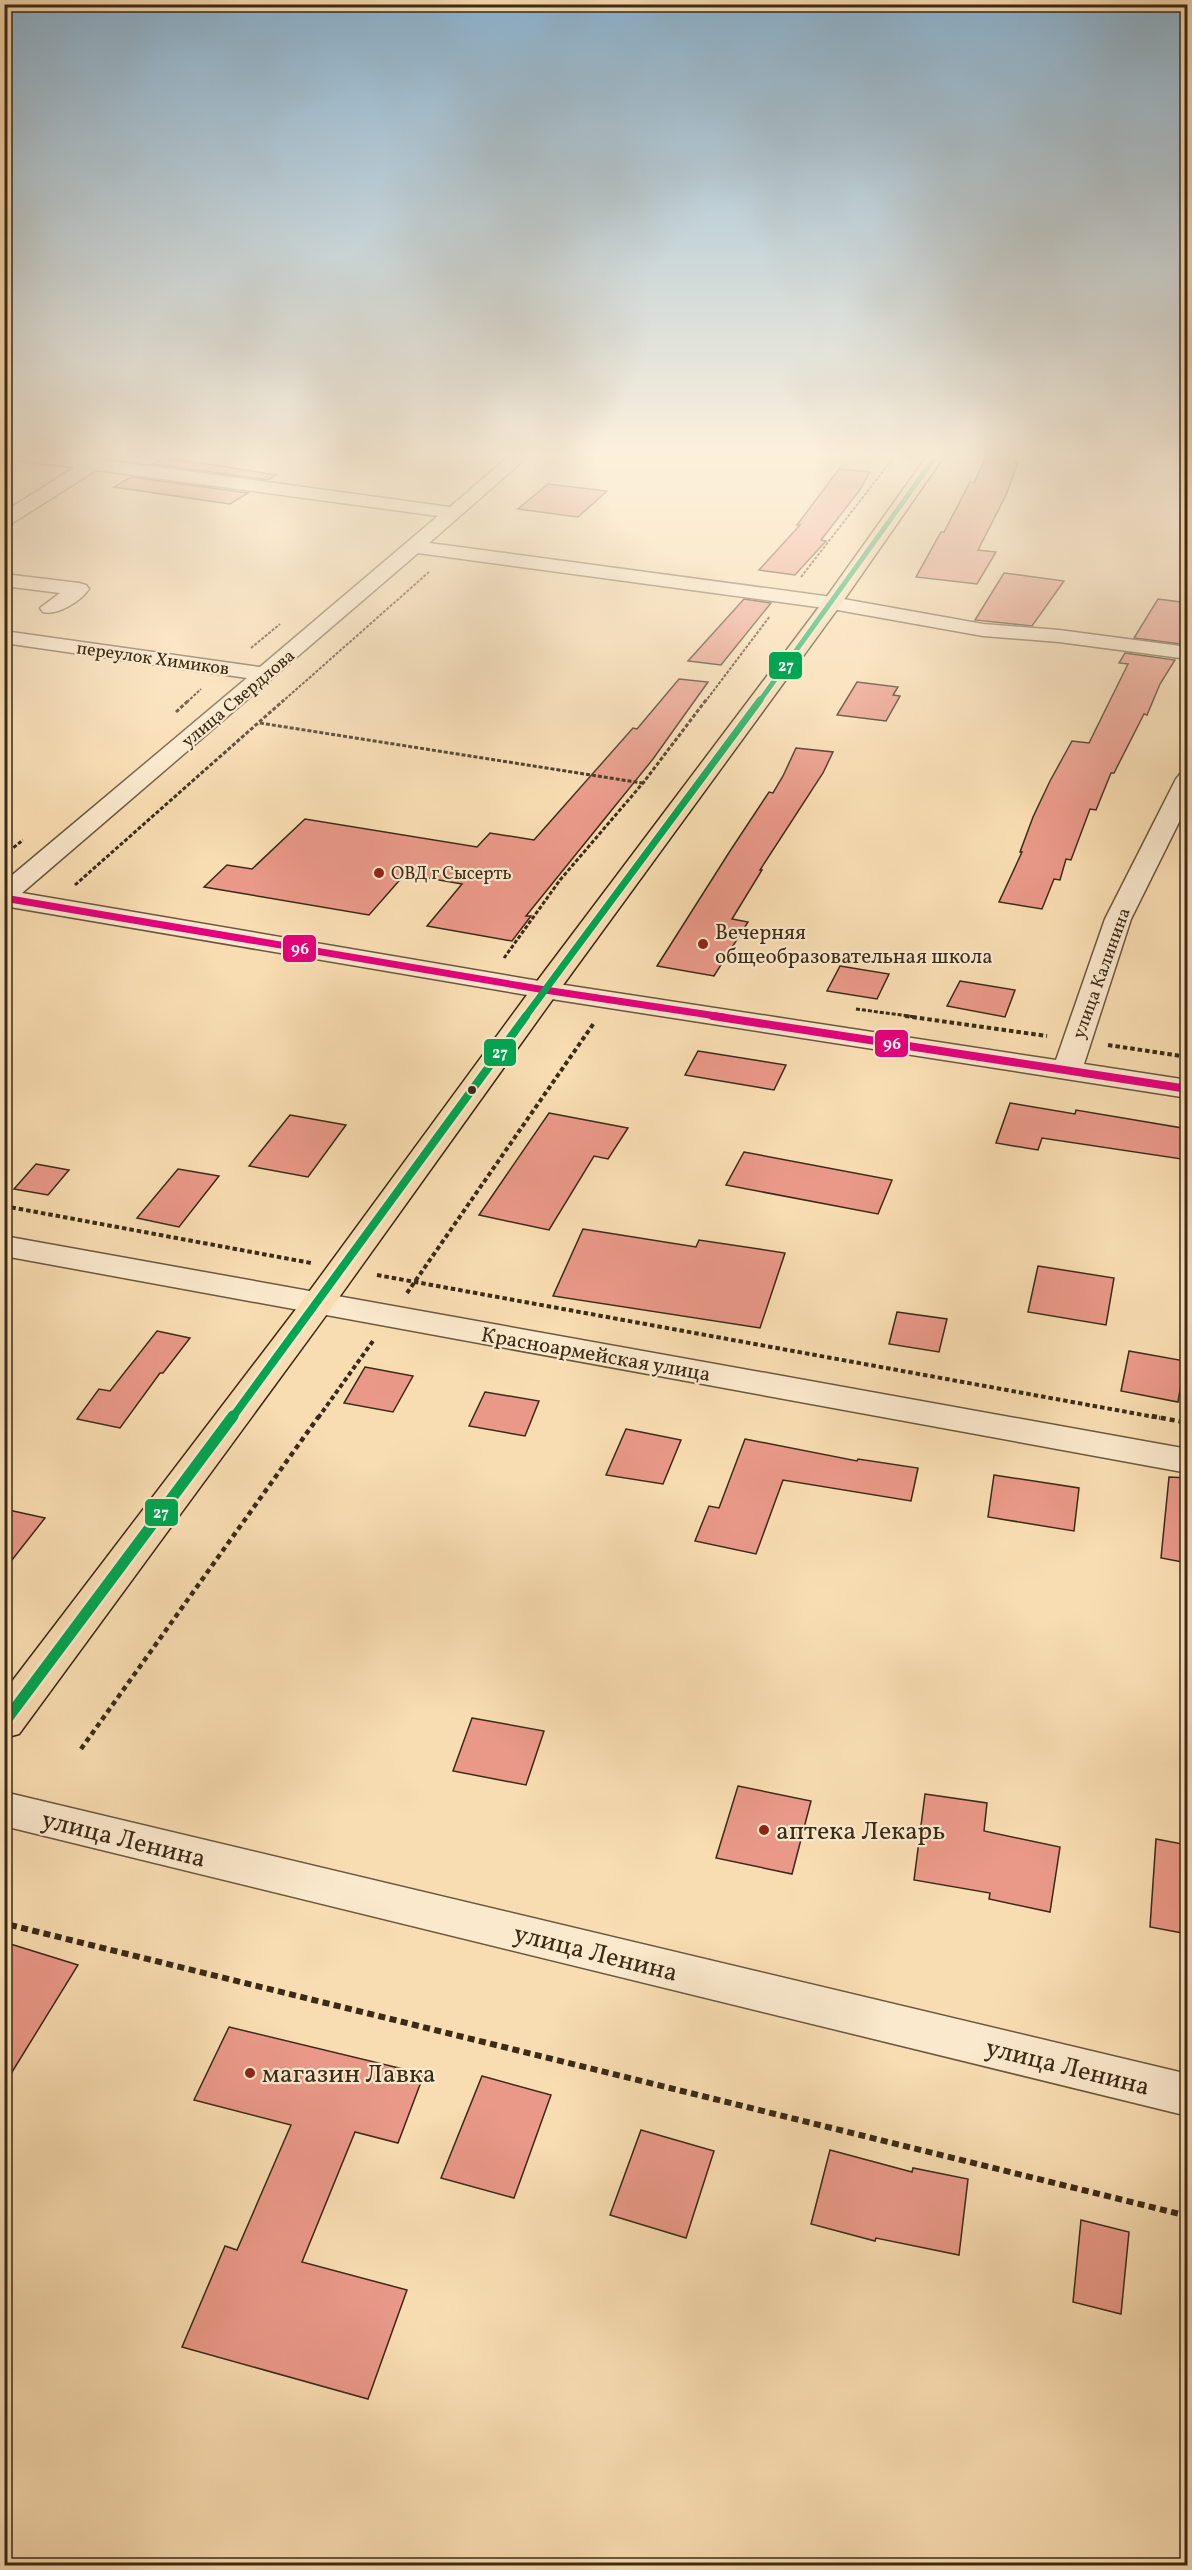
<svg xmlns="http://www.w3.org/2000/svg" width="1192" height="2570" viewBox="0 0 1192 2570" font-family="Vollkorn,serif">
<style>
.building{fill:#ea9988;stroke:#3a2a16;stroke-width:1.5}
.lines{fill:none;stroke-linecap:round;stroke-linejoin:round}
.minor-casing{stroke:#6a573d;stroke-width:3}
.major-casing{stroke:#3a2a16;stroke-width:3}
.path-far4{stroke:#3a2a16;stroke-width:2;stroke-dasharray:3 1.5;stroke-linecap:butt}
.path-far3{stroke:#3a2a16;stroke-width:3;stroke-dasharray:4 2;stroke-linecap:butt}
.path-far2{stroke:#3a2a16;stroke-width:4;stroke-dasharray:4.5 3;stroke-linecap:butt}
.path-far1{stroke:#3a2a16;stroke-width:4.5;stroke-dasharray:5 4;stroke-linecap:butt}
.path{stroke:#3a2a16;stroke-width:6;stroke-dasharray:7 4.5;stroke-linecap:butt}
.minor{fill:#fbe9cd;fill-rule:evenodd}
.major{fill:#f9ddb2;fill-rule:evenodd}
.bus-1-far1-casing{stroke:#fbe9cd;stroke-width:10}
.bus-1-casing{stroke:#fbe9cd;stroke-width:13}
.bus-2-far3-casing{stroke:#fbe9cd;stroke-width:8}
.bus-2-far2-casing{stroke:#fbe9cd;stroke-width:10}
.bus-2-far1-casing{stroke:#fbe9cd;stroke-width:13}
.bus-2-casing{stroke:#fbe9cd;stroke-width:16}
.bus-1-far1{stroke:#e5007d;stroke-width:7}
.bus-1{stroke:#e5007d;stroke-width:8}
.bus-2-far3{stroke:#00a651;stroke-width:5}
.bus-2-far2{stroke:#00a651;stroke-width:7}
.bus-2-far1{stroke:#00a651;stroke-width:8}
.bus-2{stroke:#00a651;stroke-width:11}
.poi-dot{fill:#8f2418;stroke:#fbe9cd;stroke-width:2}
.bus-dot{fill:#3a2a16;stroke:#fbe9cd;stroke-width:2}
.labels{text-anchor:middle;stroke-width:4.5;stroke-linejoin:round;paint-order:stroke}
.far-street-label{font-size:18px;fill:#3a2a16;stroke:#fbe9cd}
.far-poi-label{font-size:18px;fill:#3a2a16;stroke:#fbe9cd;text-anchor:start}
.poi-label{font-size:21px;fill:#3a2a16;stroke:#fbe9cd;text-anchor:start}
.street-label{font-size:21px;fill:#3a2a16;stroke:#fbe9cd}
.near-poi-label{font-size:26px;fill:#3a2a16;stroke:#fbe9cd;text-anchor:start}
.near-street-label{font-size:26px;fill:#3a2a16;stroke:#fbe9cd}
.line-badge{stroke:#fbe9cd;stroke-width:2}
.badge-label{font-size:16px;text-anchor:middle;font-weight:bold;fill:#fff}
</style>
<rect width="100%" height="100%" fill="#f9ddb2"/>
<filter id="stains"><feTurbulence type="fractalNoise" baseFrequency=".00333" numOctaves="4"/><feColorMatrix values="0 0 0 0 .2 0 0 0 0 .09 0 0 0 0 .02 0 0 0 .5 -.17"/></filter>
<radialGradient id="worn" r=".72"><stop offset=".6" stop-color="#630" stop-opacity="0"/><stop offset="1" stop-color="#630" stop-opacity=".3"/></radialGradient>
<g class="building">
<polygon points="988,452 1019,452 1014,462 1018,462 1006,495 978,550 996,552 977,584 916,577 941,532 944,532 970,482 974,483"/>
<polygon points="163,458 214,465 276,475 268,480 152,464"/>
<polygon points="839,469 870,472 859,491 821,540 826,541 795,575 759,570 800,525 797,525"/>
<polygon points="131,477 248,493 230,504 114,487"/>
<polygon points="548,484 607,491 578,517 518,509"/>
<polygon points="1004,573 1064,581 1032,626 975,620"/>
<polygon points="744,599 771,603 721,665 688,661"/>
<polygon points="1158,599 1188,603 1188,645 1134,638"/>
<polygon points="1125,653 1175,660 1160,684 1147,715 1144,714 1114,773 1111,773 1096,810 1090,809 1071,860 1066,859 1060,880 1054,879 1042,909 999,902 1022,852 1020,852 1033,817 1050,781 1072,741 1089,743 1128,664 1119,663"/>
<polygon points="679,679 708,682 653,759 526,916 531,916 512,941 427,926 462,884 405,874 369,915 204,887 227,865 252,869 305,819 477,847 490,833 534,840 633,728 637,729"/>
<polygon points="857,682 898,687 893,695 900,696 886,721 837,715"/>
<polygon points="796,748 833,752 823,773 760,870 762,870 732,919 748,922 714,976 657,966 730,851 769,792 773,793 783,776"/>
<polygon points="840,966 889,974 877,999 827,991"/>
<polygon points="960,981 1015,990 1005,1017 947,1006"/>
<polygon points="698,1051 786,1065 774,1090 685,1075"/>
<polygon points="1010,1103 1075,1114 1076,1110 1188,1129 1188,1160 1042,1138 1038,1150 996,1143"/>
<polygon points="549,1113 628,1128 608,1159 594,1156 549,1230 479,1215"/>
<polygon points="290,1115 346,1125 308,1177 249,1166"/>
<polygon points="744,1152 892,1180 878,1214 726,1185"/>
<polygon points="36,1164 69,1170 48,1195 14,1189"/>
<polygon points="178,1169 219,1176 179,1227 137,1218"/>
<polygon points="583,1229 696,1247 699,1240 785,1253 760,1328 553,1296"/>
<polygon points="1038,1266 1114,1278 1106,1325 1028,1312"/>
<polygon points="897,1312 947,1319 939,1352 889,1344"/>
<polygon points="157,1331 190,1338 163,1373 160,1373 120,1428 77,1419 99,1389 110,1391"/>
<polygon points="1129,1351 1185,1361 1178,1402 1121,1391"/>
<polygon points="365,1367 413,1376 393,1412 344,1403"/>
<polygon points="485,1392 539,1401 525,1436 469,1426"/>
<polygon points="626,1429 681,1440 663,1484 606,1475"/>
<polygon points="745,1439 857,1461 858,1459 918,1468 911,1501 783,1480 756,1554 695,1541 709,1506 719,1508"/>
<polygon points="994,1475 1079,1488 1074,1531 988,1517"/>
<polygon points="1169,1477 1188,1478 1188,1563 1161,1558"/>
<polygon points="4,1509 45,1518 4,1570"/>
<polygon points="472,1718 544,1731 526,1785 453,1771"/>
<polygon points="738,1786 811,1801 792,1874 716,1858"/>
<polygon points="925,1794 987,1803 984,1831 1060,1847 1050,1912 989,1899 990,1893 914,1880"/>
<polygon points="1156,1839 1188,1845 1188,1934 1150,1927"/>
<polygon points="4,1942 78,1965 4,2085"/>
<polygon points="229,2027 424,2074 398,2143 355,2132 302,2262 407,2290 368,2399 182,2347 225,2246 237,2250 291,2125 194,2100"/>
<polygon points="482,2076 551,2095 514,2198 441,2178"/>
<polygon points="641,2130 714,2151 686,2238 610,2215"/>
<polygon points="830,2150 912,2172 913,2168 968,2179 959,2255 876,2238 875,2241 811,2224"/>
<polygon points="1081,2220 1129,2232 1121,2314 1073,2302"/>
</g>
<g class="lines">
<g class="minor-casing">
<g id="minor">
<polygon points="4,452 36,452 89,458 97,456 105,460 450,507 514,452 533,452 429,543 832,597 983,624 1059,630 1188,647 1188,659 1059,642 983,636 832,609 418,553 22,893 545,982 1056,1060 1105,919 1176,779 1180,774 1188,772 1188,804 1131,919 1084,1064 1188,1080 1188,1098 545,998 4,906 4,882 247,678 4,643 4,631 260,667 438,516 96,470 11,524 4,525 4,512 75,467 4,459"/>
<path d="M4,574L79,583L86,585L89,589C81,601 57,616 43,612L40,608L60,593L4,586Z"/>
<polygon points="4,1236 1188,1449 1188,1473 4,1256"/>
<polygon points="4,1792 1188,2074 1188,2116 4,1826"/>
</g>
</g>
<g class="major-casing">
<polygon id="major" points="930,452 947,452 839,607 555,996 330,1310 19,1734 4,1738 4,1692 306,1296 535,984 825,599"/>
</g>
<g class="path-far4">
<polyline points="801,577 898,452"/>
<polyline points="251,648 280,624"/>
<polyline points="187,702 201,689"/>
<polyline points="282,702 429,572"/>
<polyline points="705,702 770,616"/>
</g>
<g class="path-far3">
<polyline points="176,712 189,700"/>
<polyline points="260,723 642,783"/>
<polyline points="4,855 23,840"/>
<polyline points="75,885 284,700"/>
<polyline points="504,958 560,880 643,783 706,700"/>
<polyline points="856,1009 916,1017"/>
</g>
<g class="path-far2">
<polyline points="905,1016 1047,1036"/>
<polyline points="1108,1045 1188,1057"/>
<polyline points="4,1206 311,1263"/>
<polyline points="377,1275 1160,1418"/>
<polyline points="407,1293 594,1023"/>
<polyline points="318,1418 373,1341"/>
</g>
<g class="path-far1">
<polyline points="1152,1416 1188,1423"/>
<polyline points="81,1749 319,1416"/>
<polyline points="4,1923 16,1926"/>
</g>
<polyline class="path" points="10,1925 1188,2216"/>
<use href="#minor" class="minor"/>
<use href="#major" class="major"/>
<g class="bus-1-far1-casing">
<polyline id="bus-1-far1" points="4,898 545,990 723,1017"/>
</g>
<g class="bus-1-casing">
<polyline id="bus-1" points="713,1016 1188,1089"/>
</g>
<g class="bus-2-far3-casing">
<polyline id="bus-2-far3" points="759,702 939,452"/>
</g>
<g class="bus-2-far2-casing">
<polyline id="bus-2-far2" points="525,1017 760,700"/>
</g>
<g class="bus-2-far1-casing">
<polyline id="bus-2-far1" points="232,1418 526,1016"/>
</g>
<g class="bus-2-casing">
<polyline id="bus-2" points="4,1723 233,1416"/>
</g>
<use href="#bus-1-far1" class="bus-1-far1"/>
<use href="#bus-1" class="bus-1"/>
<use href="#bus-2-far3" class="bus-2-far3"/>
<use href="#bus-2-far2" class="bus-2-far2"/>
<use href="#bus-2-far1" class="bus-2-far1"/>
<use href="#bus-2" class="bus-2"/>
</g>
<linearGradient id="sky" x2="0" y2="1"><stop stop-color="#8cb6d4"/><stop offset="0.56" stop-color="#fcf0dc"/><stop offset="1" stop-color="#fcf0dc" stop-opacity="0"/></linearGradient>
<rect width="1192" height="812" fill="url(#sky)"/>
<g class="poi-dot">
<circle cx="379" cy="873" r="6"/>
<circle cx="703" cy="944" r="6"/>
<circle cx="764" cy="1830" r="6"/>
<circle cx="250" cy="2073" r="6"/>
</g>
<circle class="bus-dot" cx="472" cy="1090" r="5"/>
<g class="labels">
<g class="far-street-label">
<text transform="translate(153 658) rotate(8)" y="6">переулок Химиков</text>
<text transform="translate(238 698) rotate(-40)" y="6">улица Свердлова</text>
<text transform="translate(1101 973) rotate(-70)" y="6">улица Калинина</text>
</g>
<g class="far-poi-label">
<text x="391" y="879">ОВД г Сысерть</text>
</g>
<g class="poi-label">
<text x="715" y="939">Вечерняя<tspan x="715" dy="24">общеобразовательная школа</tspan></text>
</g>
<g class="street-label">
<text transform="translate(596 1354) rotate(10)" y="7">Красноармейская улица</text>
</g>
<g class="near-poi-label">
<text x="776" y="1839">аптека Лекарь</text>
<text x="262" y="2082">магазин Лавка</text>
</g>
<g class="near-street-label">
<text transform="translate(124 1838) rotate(14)" y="9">улица Ленина</text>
<text transform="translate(596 1952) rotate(14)" y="9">улица Ленина</text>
<text transform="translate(1068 2066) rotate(14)" y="9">улица Ленина</text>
</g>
</g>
<g class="line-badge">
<rect x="768" y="651" width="35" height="29" rx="6" fill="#00a651"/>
<rect x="282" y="934" width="35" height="29" rx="6" fill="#e5007d"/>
<rect x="874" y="1029" width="35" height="29" rx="6" fill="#e5007d"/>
<rect x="483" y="1038" width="34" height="29" rx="6" fill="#00a651"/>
<rect x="144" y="1498" width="35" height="29" rx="6" fill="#00a651"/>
</g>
<g class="badge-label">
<text x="786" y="671">27</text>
<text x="300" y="954">96</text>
<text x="892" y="1049">96</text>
<text x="500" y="1058">27</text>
<text x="161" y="1518">27</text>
</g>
<rect width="1192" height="2570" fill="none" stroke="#f9ddb2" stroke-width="24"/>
<rect x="6" y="6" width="1180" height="2558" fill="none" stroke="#3a2a16" stroke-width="3"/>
<rect x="12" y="12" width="1168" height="2546" fill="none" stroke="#3a2a16" stroke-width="1.5"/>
<rect width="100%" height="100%" filter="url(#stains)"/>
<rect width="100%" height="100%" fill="url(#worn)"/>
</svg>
